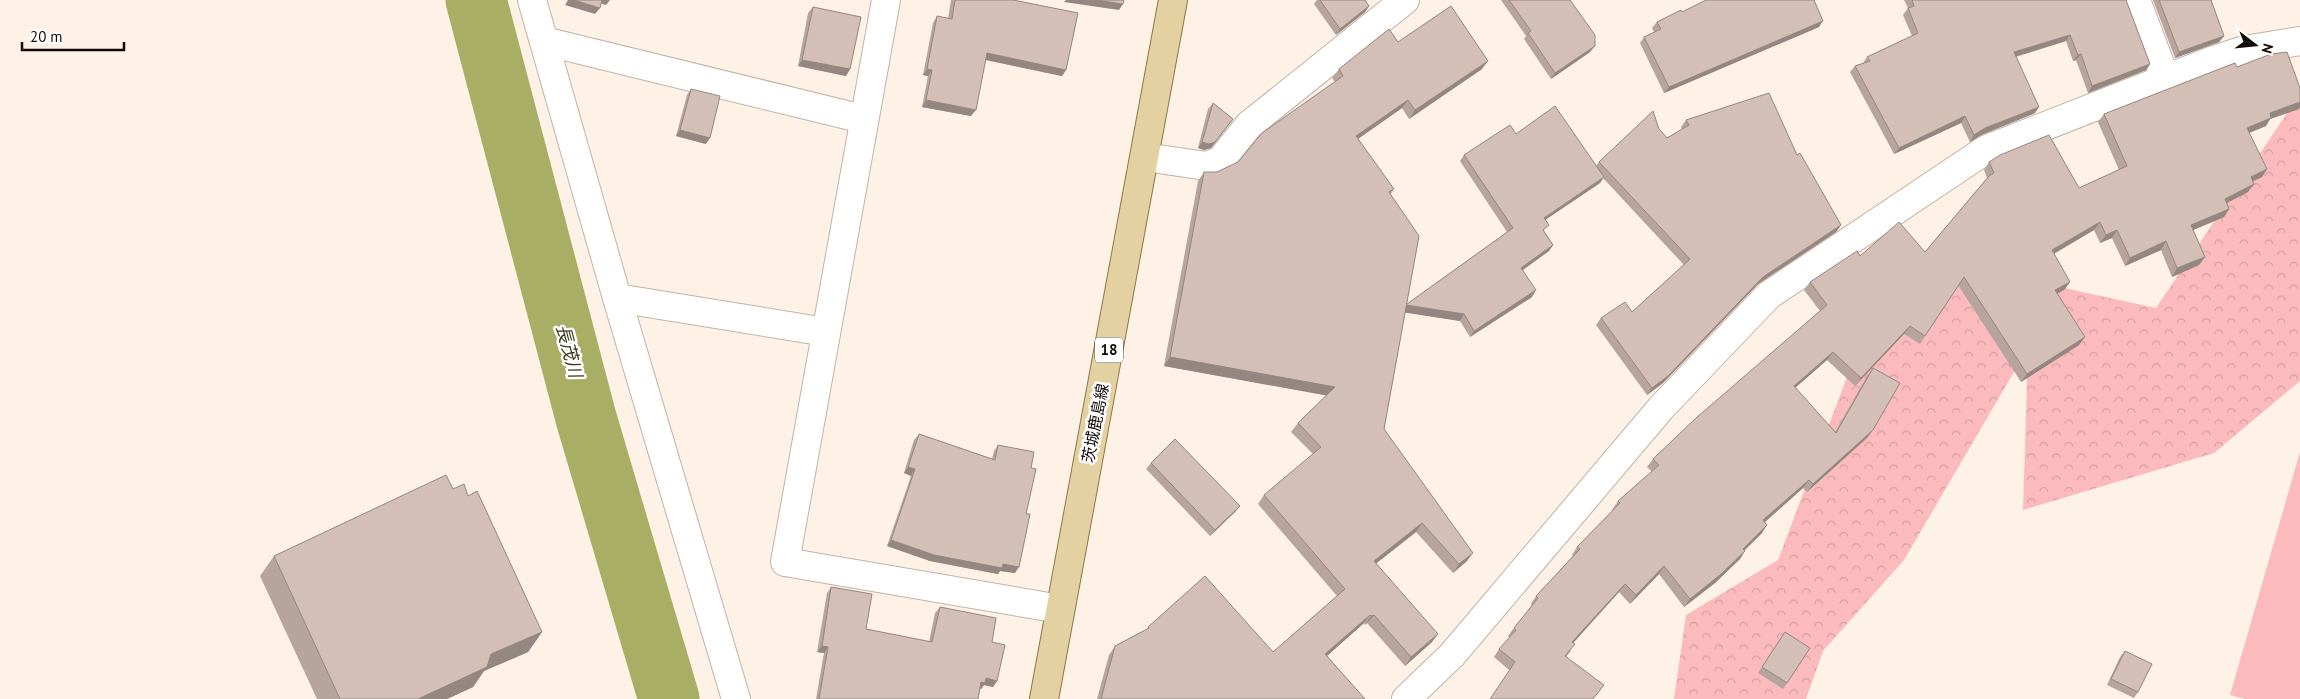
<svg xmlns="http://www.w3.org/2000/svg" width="2300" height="699" viewBox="0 0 2300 699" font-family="'PT Sans','Noto Sans JP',sans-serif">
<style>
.forest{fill:url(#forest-crowns)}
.green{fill:#fbbbbc}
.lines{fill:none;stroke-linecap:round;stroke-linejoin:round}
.river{stroke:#a8af64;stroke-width:61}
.minor-casing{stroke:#c2b3a5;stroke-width:30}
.major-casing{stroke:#8d7843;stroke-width:30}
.minor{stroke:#fff;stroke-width:28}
.major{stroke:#e3d1a2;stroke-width:28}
.wall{fill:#b6a49d}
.shaded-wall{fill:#948680}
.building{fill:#d4bfb7;stroke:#948680}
.labels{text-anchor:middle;stroke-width:5;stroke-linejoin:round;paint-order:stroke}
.shield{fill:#fff;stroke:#585451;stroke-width:1}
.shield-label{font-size:15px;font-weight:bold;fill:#100b06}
.street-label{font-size:16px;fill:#100b06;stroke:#fff}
.water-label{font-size:18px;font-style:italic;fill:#363917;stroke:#fff}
</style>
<defs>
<pattern id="forest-crowns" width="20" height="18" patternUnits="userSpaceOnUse" patternTransform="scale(1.25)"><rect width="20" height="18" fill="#fbbbbc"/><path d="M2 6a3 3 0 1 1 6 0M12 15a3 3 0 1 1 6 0" fill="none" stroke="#d69fa0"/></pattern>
</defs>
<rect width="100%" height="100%" fill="#fef1e5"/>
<polygon class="forest" points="2300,94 2300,381 2214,453 2023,510 2028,348 1904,560 1823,651 1806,699 1674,699 1686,615 1778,560 1856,353 1949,263 2156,308"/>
<polygon class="green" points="2300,452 2300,699 2245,699 2230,695"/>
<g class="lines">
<polyline class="river" points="476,0 586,418 669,699"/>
<g class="minor-casing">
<g id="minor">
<polyline points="532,0 617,298 736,699"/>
<polyline points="886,0 785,562 1060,609"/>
<polyline points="2136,0 2166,80"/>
<polyline points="544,41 863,119"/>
<polyline points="1145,157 1206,166 1220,161 1249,125 1405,0"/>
<polyline points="617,298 826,332"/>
<polyline points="1406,699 1452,655 1661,408 1769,295 1987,149 2211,61 2244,50 2300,41"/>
</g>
</g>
<g class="major-casing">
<polyline id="major" points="1044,699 1173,0"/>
</g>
<use href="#minor" class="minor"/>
<use href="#major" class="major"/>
</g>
<g class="wall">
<polygon points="951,0 1013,0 1066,70 1062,76 985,60 971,116 922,107 928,76 923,75 933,23 937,16 948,19"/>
<polygon points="1317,0 1320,0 1369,6 1365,12 1336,35 1314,4"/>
<polygon points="1501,0 1570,0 1590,52 1551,79 1524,39 1526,36"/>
<polygon points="1904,0 2126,0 2150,64 2146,70 2088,93 2076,60 2073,61 2066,41 2016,57 2035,113 1981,135 1970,142 1961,123 1894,154 1850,72 1855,66 1863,63 1867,57 1912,36 1903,15 1908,8"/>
<polygon points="2153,0 2211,0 2224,36 2219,42 2175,58"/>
<polygon points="813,7 850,69 846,76 798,66 808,13"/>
<polygon points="1682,12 1819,27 1664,93 1640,43 1644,37 1654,32 1652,28 1657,22"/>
<polygon points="1398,42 1482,69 1409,119 1402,108 1358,139 1394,189 1390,195 1407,304 1507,232 1460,161 1464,155 1516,134 1596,166 1599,162 1659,129 1667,138 1682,129 1681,127 1686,120 1797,155 1841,225 1836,232 1758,284 1663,383 1647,395 1596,325 1601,318 1632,312 1684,265 1603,178 1600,183 1545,220 1544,231 1553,245 1549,251 1523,270 1532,297 1470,337 1460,321 1405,312 1384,429 1467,561 1453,573 1416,532 1376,563 1432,642 1405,666 1367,623 1365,625 1364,623 1327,656 1365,699 1097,699 1109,655 1115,646 1146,630 1148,627 1273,652 1337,596 1258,504 1264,495 1313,454 1291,432 1298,423 1327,395 1164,366 1198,181 1204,172 1217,172 1238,162 1335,82 1332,78 1339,69"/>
<polygon points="2237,67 2299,109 2270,119 2266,126 2249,133 2267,169 2262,177 2253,181 2248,192 2227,203 2229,209 2224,217 2193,230 2205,257 2199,265 2172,277 2161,250 2125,266 2112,238 2100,243 2094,230 2054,254 2070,282 2064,290 2057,294 2079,345 2021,382 1958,285 1920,344 1904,334 1855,386 1827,360 1795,388 1835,432 1867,376 1873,368 1873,430 1867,438 1807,492 1803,488 1765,522 1762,533 1744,550 1740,559 1715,583 1684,607 1659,574 1630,604 1619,592 1573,642 1570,652 1566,657 1509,670 1494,657 1499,649 1510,638 1508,636 1514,628 1532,606 1531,604 1536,596 1573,556 1572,555 1577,547 1613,510 1612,510 1618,501 1652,472 1647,467 1653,459 1820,311 1804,290 1810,282 1860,256 1925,252 1987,178 1984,170 1989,162 2079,188 2119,170 2098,122 2104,114"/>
<polygon points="691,89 706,144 676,136 687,95"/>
<polygon points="1213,103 1233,119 1211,148 1204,150 1198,148 1208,109"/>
<polygon points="919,434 992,459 994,451 998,445 1031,468 1026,514 1015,573 1000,571 998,574 930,561 887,546 911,476 904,473 914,440"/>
<polygon points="1151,463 1240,506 1235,512 1210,536 1146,469"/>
<polygon points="453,489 468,496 542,632 528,652 484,671 473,687 447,699 317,699 260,576 274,556"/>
<polygon points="831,587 866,629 929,642 935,613 940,607 992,642 997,681 993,687 984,685 981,689 980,689 978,699 816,699 824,653 817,652 827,593"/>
<polygon points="1780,639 1787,683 1783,689 1758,673"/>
<polygon points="2125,651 2138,692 2134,698 2107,685 2120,657"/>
</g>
<g class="shaded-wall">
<polygon points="568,0 574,0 600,8 595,14 565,5"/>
<polygon points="601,0 610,0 606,5 599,3"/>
<polygon points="1066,0 1096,0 1123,4 1119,10 1064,2"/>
<polygon points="1369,6 1365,12 1336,35 1340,29"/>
<polygon points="1823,21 1819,27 1664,93 1669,87"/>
<polygon points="2070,35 2066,41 2010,58 2014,52"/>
<polygon points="2224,36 2219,42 2175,58 2179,52"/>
<polygon points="1595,46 1590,52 1551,79 1555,73"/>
<polygon points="987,53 1066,70 1062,76 982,59"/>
<polygon points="2081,54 2076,60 2073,61 2078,55"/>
<polygon points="802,60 850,69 846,76 798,66"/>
<polygon points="1488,61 1482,69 1409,119 1415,110"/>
<polygon points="2150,64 2146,70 2088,93 2092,86"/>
<polygon points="927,69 932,70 928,76 923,75"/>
<polygon points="926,100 976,110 971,116 922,107"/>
<polygon points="1408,100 1402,108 1349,145 1356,136"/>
<polygon points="2300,102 2300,107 2299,109 2270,119 2266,126 2241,136 2247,128 2270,113"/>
<polygon points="2039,107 2035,113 1981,135 1970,142 1974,135 1985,128"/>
<polygon points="1965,116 1961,123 1894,154 1899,148"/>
<polygon points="1233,119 1211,148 1204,150 1198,148 1202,142"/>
<polygon points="680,130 710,138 706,144 676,136"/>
<polygon points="2267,169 2262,177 2245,185 2251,177"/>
<polygon points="1604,177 1600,183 1539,224 1544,218"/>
<polygon points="2254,184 2248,192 2219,207 2225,199"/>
<polygon points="2229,209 2224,217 2186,233 2191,225"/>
<polygon points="2100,222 2094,230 2046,258 2052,250"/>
<polygon points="1841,225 1836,232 1758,284 1663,383 1647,395 1652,388 1763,277"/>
<polygon points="2117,230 2112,238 2100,243 2106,235"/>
<polygon points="2166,241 2161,250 2125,266 2130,258"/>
<polygon points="1553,245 1549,251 1517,274 1521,268"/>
<polygon points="2205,257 2199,265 2172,277 2177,268"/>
<polygon points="2070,282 2064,290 2049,298 2055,290"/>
<polygon points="1536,290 1532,297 1470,337 1474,331"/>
<polygon points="1405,305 1464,314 1460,321 1401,312"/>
<polygon points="1910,326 1904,334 1855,386 1861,378"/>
<polygon points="2085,337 2079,345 2021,382 2027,374"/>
<polygon points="1833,352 1827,360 1788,394 1794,386"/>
<polygon points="1170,357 1335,387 1329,396 1164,366"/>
<polygon points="1873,430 1867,438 1807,492 1813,484"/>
<polygon points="908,467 915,469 911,476 904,473"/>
<polygon points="1809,480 1803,488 1757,529 1763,520"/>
<polygon points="1240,506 1235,512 1210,536 1215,530"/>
<polygon points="1422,523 1416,532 1368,570 1374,561"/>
<polygon points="1767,525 1762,533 1738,557 1743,549"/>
<polygon points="891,540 1003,564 1019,567 1015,573 1000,571 998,574 930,561 887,546"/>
<polygon points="1745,551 1740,559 1715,583 1684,607 1690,599"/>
<polygon points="1473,553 1467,561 1453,573 1459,564"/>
<polygon points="1664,566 1659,574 1630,604 1636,595"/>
<polygon points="1625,584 1619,592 1567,650 1572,642"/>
<polygon points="1370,615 1364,623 1319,663 1325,654"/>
<polygon points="1374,615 1367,623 1365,625 1371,616"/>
<polygon points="542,632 528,652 484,671 473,687 447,699 418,699 491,654"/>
<polygon points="1438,634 1432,642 1405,666 1411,657"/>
<polygon points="822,646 828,647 824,653 817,652"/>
<polygon points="986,678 997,681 993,687 984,685 981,689 976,688 981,682"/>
</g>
<g class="building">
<polygon points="574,0 602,0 600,8"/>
<polygon points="955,0 1013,0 1078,13 1066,70 987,53 976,110 926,100 932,70 927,69 937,16 952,19"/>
<polygon points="1096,0 1124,0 1123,4"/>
<polygon points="1320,0 1365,0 1369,6 1340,29"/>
<polygon points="1509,0 1570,0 1595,35 1595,46 1555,73 1528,33 1531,31"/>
<polygon points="1706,0 1814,0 1823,21 1669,87 1644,37 1661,29 1657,22 1681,10 1682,12"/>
<polygon points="1912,0 2126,0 2150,64 2092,86 2081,54 2078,55 2070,35 2014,52 2039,107 1985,128 1974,135 1965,116 1899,148 1855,66 1870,61 1867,57 1918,33 1908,8 1914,6"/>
<polygon points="2159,0 2211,0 2224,36 2179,52"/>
<polygon points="1451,6 1488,61 1415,110 1408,100 1356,136 1394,189 1389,192 1419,236 1384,429 1473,553 1459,564 1422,523 1374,561 1438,634 1411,657 1374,615 1371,616 1370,615 1325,654 1365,699 1101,699 1115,646 1149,628 1148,627 1205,576 1273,652 1345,589 1264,495 1321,447 1298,423 1335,387 1170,357 1204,172 1217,172 1238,162 1262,133 1343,76 1339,69 1389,29 1398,42"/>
<polygon points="813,7 861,17 850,69 802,60"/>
<polygon points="2287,52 2300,88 2300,102 2270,113 2271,118 2247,128 2267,169 2251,177 2254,184 2225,199 2229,209 2191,225 2205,257 2177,268 2166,241 2130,258 2117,230 2106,235 2100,222 2052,250 2070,282 2055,290 2085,337 2027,374 1964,277 1925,336 1910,326 1861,378 1833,352 1794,386 1836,433 1873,368 1900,383 1873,430 1813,484 1809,480 1763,520 1767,525 1743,549 1745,551 1720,575 1690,599 1664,566 1636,595 1625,584 1572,642 1575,644 1565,656 1604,685 1593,699 1490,699 1515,662 1499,649 1516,630 1514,628 1538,598 1536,596 1580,549 1577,547 1620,503 1618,501 1659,465 1653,459 1696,418 1827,305 1810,282 1857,251 1860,256 1899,222 1925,252 1989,176 1994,173 1989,162 2000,155 2049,135 2079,188 2127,166 2104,114 2222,68 2235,63 2237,67 2271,54"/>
<polygon points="691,89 720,96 710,138 680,130"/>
<polygon points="1769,93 1797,155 1800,153 1841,225 1763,277 1668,376 1652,388 1601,318 1625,302 1632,312 1690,259 1599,162 1653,111 1659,129 1667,138 1689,125 1686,120"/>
<polygon points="1213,103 1233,119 1215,142 1209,144 1202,142"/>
<polygon points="1555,106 1604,177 1544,218 1549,225 1543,230 1553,245 1521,268 1536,290 1474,331 1464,314 1406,305 1407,304 1513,228 1464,155 1510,125 1516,134"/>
<polygon points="919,434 995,460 998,445 1034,452 1031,468 1036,469 1026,514 1030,514 1019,567 1003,564 1002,568 934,555 891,540 915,469 908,467"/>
<polygon points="1175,439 1240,506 1215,530 1151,463"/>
<polygon points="446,475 453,489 464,484 468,496 477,491 542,632 491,654 487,667 418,699 340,699 274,556"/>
<polygon points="831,587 872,594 866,629 932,642 940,607 996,618 992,642 1005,645 997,681 986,678 985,683 981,682 978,699 819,699 828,647 822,646"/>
<polygon points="1785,632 1810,648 1787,683 1762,667"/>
<polygon points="2125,651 2152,664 2138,692 2111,679"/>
</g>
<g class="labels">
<rect class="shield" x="1095" y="337.5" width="28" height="25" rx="4"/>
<g class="shield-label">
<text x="1109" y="355">18</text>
</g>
<g class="street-label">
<text transform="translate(1095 423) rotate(-79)" y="6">茨城鹿島線</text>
</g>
<g class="water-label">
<text transform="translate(569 351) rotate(75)" y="6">長茂川</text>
</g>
</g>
<g transform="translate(2255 45) rotate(106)" stroke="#ffffff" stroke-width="4" paint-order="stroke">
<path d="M0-4L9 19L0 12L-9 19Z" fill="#100b06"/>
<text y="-8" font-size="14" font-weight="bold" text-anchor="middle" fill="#100b06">N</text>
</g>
<path d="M22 42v8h102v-8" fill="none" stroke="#100b06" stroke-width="2.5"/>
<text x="30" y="42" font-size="15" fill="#100b06" stroke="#ffffff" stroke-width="4" paint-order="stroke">20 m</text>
</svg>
